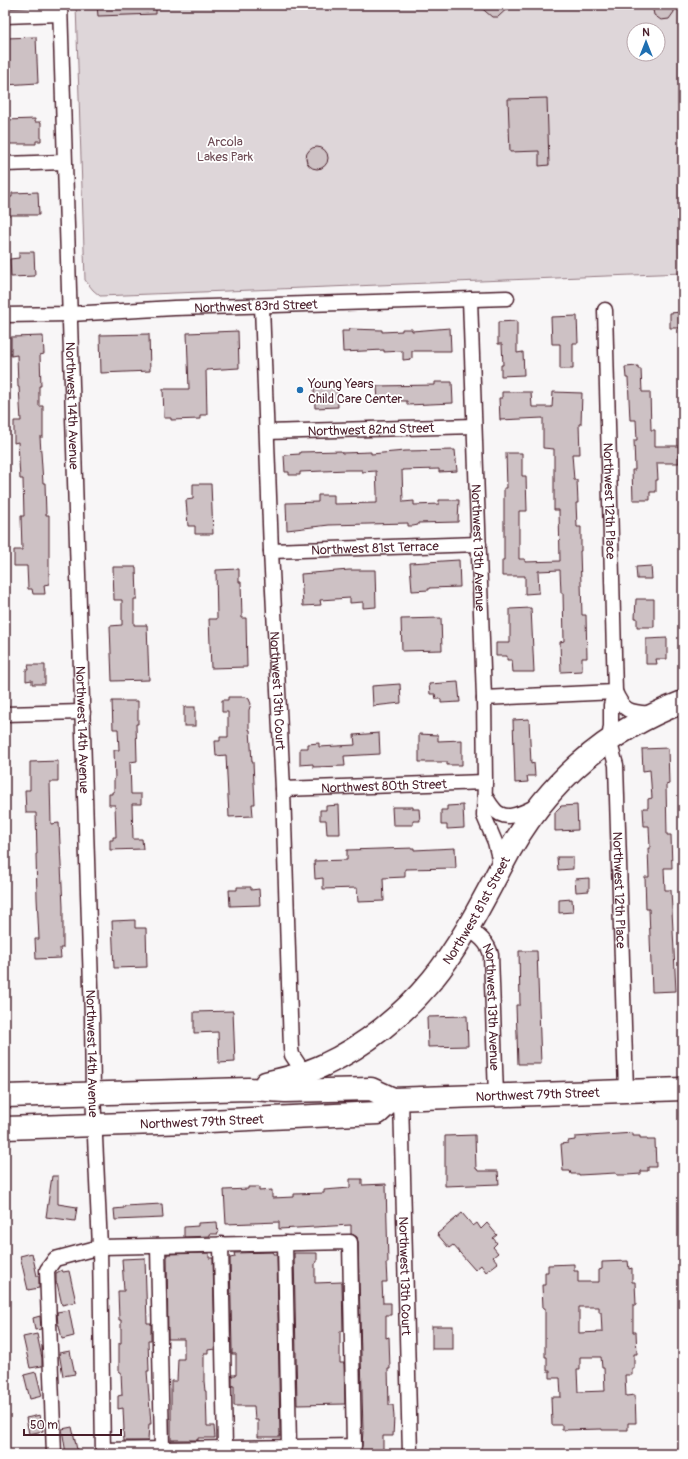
<svg xmlns="http://www.w3.org/2000/svg" width="688" height="1459" viewBox="0 0 688 1459" font-family="Pangolin,sans-serif">
<style>
.green{fill:#ded6d9;stroke:#947a82;fill-rule:evenodd}
.building{fill:#cdc1c4;stroke:#4a1f2b;fill-rule:evenodd}
.lines{fill:none;stroke-linecap:round;stroke-linejoin:round}
.minor-casing{stroke:#4a1f2b;stroke-width:17}
.primary-casing{stroke:#4a1f2b;stroke-width:25}
.minor{stroke:#fff;stroke-width:14}
.primary{stroke:#fff;stroke-width:22}
.poi-dot{fill:#1f6fb2;stroke:#fff;stroke-width:1.5}
.labels{text-anchor:middle;stroke-width:3.5;stroke-linejoin:round;paint-order:stroke}
.park-label{font-size:13px;fill:#6f4d56;stroke:#fff}
.street-label{font-size:13px;fill:#4a1f2b;stroke:#fff}
.poi-label{font-size:13px;fill:#4a1f2b;stroke:#fff;text-anchor:start}
</style>
<rect width="100%" height="100%" fill="#f8f6f7"/>
<filter id="ink" filterUnits="userSpaceOnUse"><feTurbulence type="fractalNoise" baseFrequency=".025" numOctaves="2"/><feDisplacementMap in="SourceGraphic" scale="8" xChannelSelector="R" yChannelSelector="G"/><feConvolveMatrix kernelMatrix="1 2 1 2 8 2 1 2 1" color-interpolation-filters="sRGB"/></filter>
<g filter="url(#ink)">
<path class="green" d="M76,5H683V273L100,296L93,290L85,280ZM634,30H658V54H634Z"/>
<g class="building">
<polygon points="97,5 156,5 156,14 98,16"/>
<polygon points="478,5 511,5 498,17 492,17"/>
<polygon points="652,5 674,5 674,12 669,19 661,20 654,15"/>
<polygon points="36,37 38,83 5,85 5,38"/>
<polygon points="547,98 549,165 539,166 539,151 510,152 508,99"/>
<polygon points="35,119 35,122 41,122 41,141 36,141 36,144 5,144 5,120"/>
<circle cx="317" cy="158" r="11"/>
<polygon points="38,192 39,215 5,215 5,197 12,197 12,193"/>
<polygon points="19,252 34,252 35,276 11,277 10,259 19,258"/>
<polygon points="681,312 681,328 670,328 670,313"/>
<polygon points="577,316 578,343 573,343 573,369 560,369 560,344 552,344 551,317"/>
<polygon points="517,321 517,353 523,352 524,375 501,376 501,365 503,365 502,344 498,344 498,322"/>
<polygon points="450,328 451,351 412,351 412,359 403,360 403,351 384,352 384,350 343,352 342,331 349,331 349,329 382,330 382,332 402,331 402,329 412,329 412,331"/>
<polygon points="238,331 239,368 206,370 207,415 200,415 200,419 171,420 171,418 164,418 163,389 189,389 187,333"/>
<polygon points="149,334 150,371 101,373 100,335"/>
<polygon points="43,336 44,354 40,355 41,386 39,386 39,406 43,406 43,437 40,437 43,483 45,483 46,515 49,515 49,584 44,585 45,594 33,594 32,589 28,589 27,566 14,566 14,550 22,550 21,516 24,516 23,479 20,479 18,442 14,443 14,421 21,421 19,387 18,387 17,355 11,356 11,337"/>
<polygon points="638,366 638,369 641,369 642,392 650,392 651,430 655,430 655,446 679,446 679,463 657,463 658,480 656,480 656,492 650,492 650,500 633,500 632,470 635,470 634,440 637,440 636,420 630,420 628,378 626,378 625,367"/>
<polygon points="435,382 452,382 453,403 407,405 407,401 378,401 377,386 435,385"/>
<polygon points="314,387 337,387 338,407 315,408"/>
<polygon points="502,392 531,392 532,407 552,407 553,392 582,393 581,424 579,424 580,454 572,454 574,480 577,480 578,503 576,503 577,527 581,527 581,551 580,551 582,615 586,615 587,658 582,658 582,671 561,672 560,642 564,641 563,593 561,593 560,570 538,571 539,593 525,594 525,576 502,576 502,560 504,560 504,488 507,488 506,453 522,453 522,476 526,476 527,511 519,511 519,559 525,559 525,562 560,561 559,510 554,510 554,449 543,448 543,418 500,420 499,398 502,398"/>
<polygon points="455,450 457,471 439,472 439,469 402,470 403,502 414,501 414,505 439,504 439,500 459,500 458,522 418,523 418,525 413,526 408,526 408,523 329,525 287,530 286,503 318,502 318,495 334,495 334,504 377,503 377,492 376,471 362,472 362,470 347,470 300,472 300,475 289,475 289,472 285,472 284,455 300,454 300,452 341,451 342,453 371,452 371,454 405,451"/>
<polygon points="193,484 211,484 213,534 195,534 195,526 188,526 186,500 193,499"/>
<polygon points="459,560 460,587 429,588 429,590 412,591 410,563"/>
<polygon points="651,566 652,579 637,579 636,567"/>
<polygon points="113,567 136,567 137,599 134,599 134,625 147,625 149,680 112,681 110,626 122,625 122,600 114,600"/>
<polygon points="239,569 239,582 241,582 242,618 246,618 247,667 211,668 209,619 217,619 216,570"/>
<polygon points="349,570 375,570 376,607 363,608 363,602 350,603 350,598 320,600 321,605 303,606 301,574"/>
<polygon points="636,599 654,599 654,627 637,627 637,618 635,618"/>
<polygon points="531,608 534,672 513,672 512,660 507,660 507,656 496,656 496,643 510,643 510,609"/>
<polygon points="441,618 442,650 402,651 401,619"/>
<polygon points="667,638 667,659 656,659 657,664 646,664 646,639"/>
<polygon points="28,665 45,665 45,684 32,684 32,680 26,681 26,670 29,670"/>
<polygon points="458,682 460,702 441,703 441,699 436,699 435,694 430,694 429,684"/>
<polygon points="400,684 401,703 373,706 372,686"/>
<polygon points="228,697 246,697 249,699 251,704 249,710 249,730 250,730 252,762 253,762 255,804 252,804 253,816 229,817 226,755 216,756 215,741 220,741 220,737 228,737 228,712 222,712 222,700 228,700"/>
<polygon points="112,701 138,701 138,724 136,724 137,761 130,762 131,794 141,794 141,804 132,804 133,839 142,839 143,849 110,850 110,840 113,840 113,837 116,837 115,805 109,805 109,794 112,794 112,792 114,792 114,779 115,779 114,750 119,750 118,729 113,729"/>
<rect x="184" y="707" width="11" height="19"/>
<polygon points="529,719 531,764 534,763 535,776 527,776 528,782 515,783 513,720"/>
<polygon points="379,733 380,754 344,756 345,766 313,767 313,764 300,765 300,748 308,748 308,744 319,743 319,747 355,745 354,735"/>
<polygon points="419,734 438,735 438,741 462,740 462,765 447,765 447,762 419,762"/>
<polygon points="668,748 669,784 666,785 667,835 671,835 672,868 664,868 665,890 671,890 676,991 652,992 649,909 646,909 645,877 649,877 648,848 650,848 649,826 644,826 643,808 648,808 648,799 652,798 650,770 643,771 642,749"/>
<polygon points="58,761 58,782 50,782 51,824 59,823 63,907 63,948 60,948 61,958 36,959 35,939 39,939 37,898 36,854 37,854 36,813 26,813 25,790 30,790 30,762"/>
<polygon points="339,805 340,834 327,834 326,820 320,820 320,810 326,810 326,806"/>
<polygon points="463,805 464,828 447,829 447,825 441,825 441,810 447,810 447,806"/>
<polygon points="577,805 578,830 555,831 555,812 561,806"/>
<polygon points="392,807 413,807 413,809 419,809 420,821 413,821 413,825 393,825"/>
<polygon points="414,848 414,850 455,848 456,868 405,869 405,877 383,878 384,901 358,902 357,888 323,889 323,878 315,879 314,861 347,860 347,850"/>
<polygon points="557,857 573,857 573,869 558,870"/>
<polygon points="589,878 589,891 576,892 575,879"/>
<polygon points="237,887 251,887 251,890 259,889 260,905 230,906 229,890 237,890"/>
<polygon points="572,899 573,912 559,913 559,900"/>
<polygon points="135,920 135,928 146,928 147,967 114,968 112,921"/>
<polygon points="519,951 537,951 541,1064 518,1064 516,1005 520,1005"/>
<polygon points="233,1011 235,1062 219,1063 218,1032 194,1033 194,1012"/>
<polygon points="467,1016 468,1046 428,1047 427,1017"/>
<polygon points="633,1133 633,1136 640,1136 640,1138 647,1138 647,1140 655,1140 656,1167 648,1167 648,1171 641,1171 641,1174 627,1175 617,1175 616,1173 579,1175 579,1174 571,1174 570,1171 563,1171 561,1144 568,1143 568,1141 575,1140 575,1137"/>
<polygon points="475,1135 476,1169 477,1169 478,1171 498,1171 499,1184 445,1186 445,1136"/>
<polygon points="52,1176 58,1176 58,1204 77,1207 75,1221 46,1217"/>
<polygon points="350,1179 362,1179 362,1185 386,1184 388,1263 386,1263 387,1282 382,1282 383,1303 391,1303 391,1315 386,1315 386,1338 389,1337 390,1369 388,1369 389,1405 393,1405 394,1417 393,1436 383,1436 383,1454 360,1454 362,1446 363,1430 358,1242 357,1237 351,1234 351,1225 279,1229 279,1222 226,1224 224,1190 248,1189 248,1187 259,1187 259,1191 272,1190 272,1198 294,1197 294,1194 324,1193 324,1190 350,1188"/>
<polygon points="162,1204 163,1218 115,1220 114,1209 124,1208 124,1206"/>
<polygon points="462,1213 473,1226 477,1223 481,1229 487,1223 497,1235 493,1238 497,1243 493,1247 498,1253 493,1257 498,1263 486,1272 481,1265 475,1270 453,1245 449,1248 437,1234"/>
<polygon points="217,1222 218,1234 210,1234 210,1236 184,1237 184,1227 198,1226 198,1223"/>
<polygon points="273,1252 273,1254 277,1254 280,1437 258,1437 258,1420 255,1420 254,1406 234,1406 234,1386 232,1386 232,1375 236,1375 236,1354 232,1354 232,1349 230,1258 235,1257 234,1253"/>
<polygon points="32,1253 37,1276 39,1276 39,1288 28,1290 20,1256"/>
<polygon points="209,1253 209,1258 213,1258 215,1349 208,1350 208,1353 204,1353 204,1381 205,1391 206,1391 207,1426 214,1426 215,1438 198,1438 198,1440 171,1440 171,1381 177,1381 178,1359 184,1359 184,1339 168,1339 167,1254"/>
<polygon points="294,1253 317,1253 317,1262 315,1263 315,1283 342,1282 343,1331 340,1331 340,1363 344,1363 345,1404 297,1405"/>
<polygon points="145,1258 147,1323 151,1323 151,1340 148,1340 149,1371 147,1371 151,1424 149,1424 148,1441 124,1441 123,1430 124,1430 123,1408 118,1409 118,1396 122,1395 121,1372 119,1372 119,1343 121,1343 121,1320 119,1320 118,1291 124,1291 122,1259"/>
<path d="M628,1261L629,1269L632,1268V1282H635L636,1305H633V1332H636L637,1354H634V1368H632V1375H625L626,1396L635,1395L636,1423H628V1430H602V1429L562,1430V1425H552L551,1397H561L560,1378H550V1371H547V1357H545V1308H543L542,1285H545V1272H548V1265L574,1264V1271H578V1282H599V1270L602,1269V1262ZM579,1307H599V1312H601L602,1332L579,1333ZM580,1357H601L602,1368H604L605,1391L578,1392L577,1370H580Z"/>
<polygon points="62,1270 63,1272 69,1271 76,1302 62,1305 57,1283 56,1283 56,1273"/>
<polygon points="69,1310 74,1336 62,1339 59,1325 58,1325 57,1312"/>
<polygon points="40,1316 41,1329 35,1330 33,1318"/>
<rect x="432" y="1326" width="21" height="23"/>
<polygon points="37,1334 42,1358 42,1366 30,1368 23,1337"/>
<polygon points="70,1351 75,1374 63,1376 59,1353"/>
<polygon points="36,1372 42,1396 30,1399 24,1375"/>
<polygon points="40,1415 43,1431 29,1434 26,1418"/>
<polygon points="72,1427 78,1454 66,1454 62,1429"/>
</g>
<g class="lines">
<g class="minor-casing">
<g id="minor">
<path id="s1" d="M60,5L92,1018L93,1093L100,1247L103,1454"/>
<polyline points="5,16 60,14"/>
<polyline points="5,164 64,162"/>
<path id="s2" d="M470,299L484,698L485,782L484,816L495,842L501,866"/>
<path id="s3" d="M262,306L271,551L283,789L291,1049L292,1055L304,1073"/>
<path id="s4" d="M605,310L615,692L611,705V726L609,740L616,765L626,1091"/>
<path id="s5" d="M5,315L70,314L174,308L507,298"/>
<path id="s6" d="M267,432L474,426"/>
<path id="s7" d="M271,551L479,544"/>
<path d="M615,692C625,714 631,712 654,714"/>
<polyline points="484,698 615,692"/>
<polyline points="5,714 83,712"/>
<path id="s8" d="M283,789L485,782"/>
<path d="M485,796C488,800 490,805 494,809C506,824 525,811 539,805"/>
<path id="s9" d="M467,928C478,935 488,942 491,955L496,1095"/>
<path id="s10" d="M401,1099L410,1454"/>
<polyline points="285,1243 289,1447"/>
<polyline points="221,1244 225,1448"/>
<polyline points="158,1246 162,1449"/>
<polyline points="54,1454 47,1270 55,1259 100,1247 350,1242 354,1446 103,1450"/>
</g>
</g>
<g class="primary-casing">
<g id="primary">
<path id="s11" d="M266,1083C286,1078 306,1074 324,1065C365,1046 403,1015 432,980C464,941 486,894 510,850C550,780 607,731 683,702"/>
<path id="s12" d="M5,1096L248,1089L285,1091L371,1089L393,1099L683,1089"/>
<path id="s13" d="M5,1128L188,1122L378,1113L393,1099"/>
</g>
</g>
<use href="#minor" class="minor"/>
<use href="#primary" class="primary"/>
</g>
</g>
<circle class="poi-dot" cx="300" cy="390" r="4"/>
<g class="labels">
<g class="park-label">
<text x="225" y="146">Arcola<tspan x="225" dy="15">Lakes Park</tspan></text>
</g>
<g class="street-label">
<text dy="5" stroke="none"><textPath href="#s5" startOffset="251">Northwest 83rd Street</textPath></text>
<text dy="5" stroke="none"><textPath href="#s1" startOffset="401">Northwest 14th Avenue</textPath></text>
<text dy="5" stroke="none"><textPath href="#s6" startOffset="104">Northwest 82nd Street</textPath></text>
<text dy="5" stroke="none"><textPath href="#s4" startOffset="191">Northwest 12th Place</textPath></text>
<text dy="5" stroke="none"><textPath href="#s7" startOffset="104">Northwest 81st Terrace</textPath></text>
<text dy="5" stroke="none"><textPath href="#s2" startOffset="249">Northwest 13th Avenue</textPath></text>
<text dy="5" stroke="none"><textPath href="#s3" startOffset="385">Northwest 13th Court</textPath></text>
<text dy="5" stroke="none"><textPath href="#s1" startOffset="725">Northwest 14th Avenue</textPath></text>
<text dy="5" stroke="none"><textPath href="#s8" startOffset="101">Northwest 80th Street</textPath></text>
<text dy="5" stroke="none"><textPath href="#s4" startOffset="582">Northwest 12th Place</textPath></text>
<text dy="5" stroke="none"><textPath href="#s11" startOffset="282">Northwest 81st Street</textPath></text>
<text dy="5" stroke="none"><textPath href="#s9" startOffset="89">Northwest 13th Avenue</textPath></text>
<text dy="5" stroke="none"><textPath href="#s1" startOffset="1049">Northwest 14th Avenue</textPath></text>
<text dy="5" stroke="none"><textPath href="#s12" startOffset="535">Northwest 79th Street</textPath></text>
<text dy="5" stroke="none"><textPath href="#s13" startOffset="197">Northwest 79th Street</textPath></text>
<text dy="5" stroke="none"><textPath href="#s10" startOffset="177">Northwest 13th Court</textPath></text>
</g>
<g class="poi-label">
<text x="308" y="388">Young Years<tspan x="308" dy="15">Child Care Center</tspan></text>
</g>
</g>
<rect width="688" height="1459" fill="none" stroke="#fff" stroke-width="20"/>
<rect x="10" y="10" width="668" height="1439" fill="none" stroke="#4a1f2b" stroke-width="1.5" filter="url(#ink)"/>
<g transform="translate(646 42)"><circle r="19" fill="#ffffff" stroke="#b7a5aa"/>
<path d="M0-3L7 15L0 10L-7 15Z" fill="#1f6fb2"/>
<text y="-6" font-size="11" font-weight="bold" text-anchor="middle" fill="#4a1f2b">N</text>
</g>
<path d="M24 1429v6h97v-6" fill="none" stroke="#4a1f2b" stroke-width="2"/>
<text x="30" y="1429" font-size="12" fill="#4a1f2b" stroke="#ffffff" stroke-width="3" paint-order="stroke">50 m</text>
</svg>
